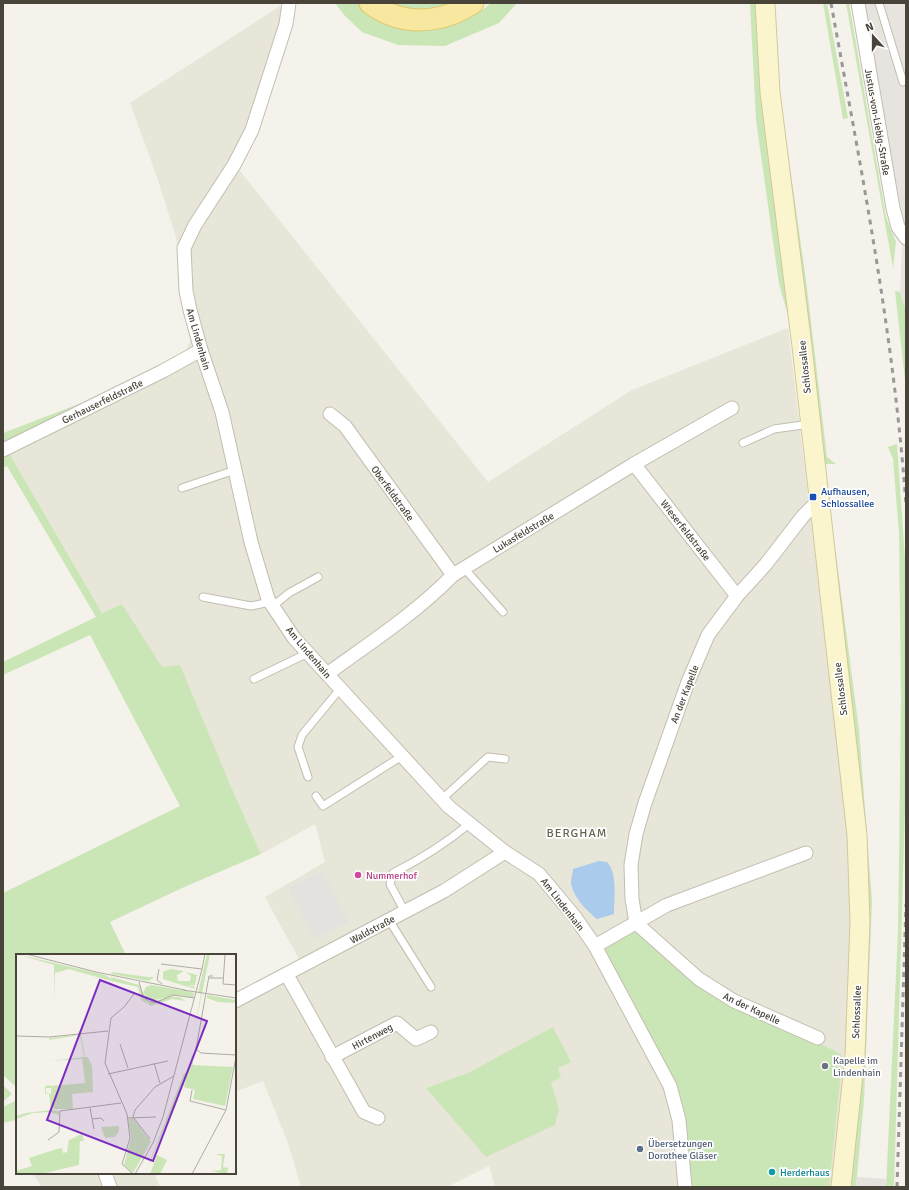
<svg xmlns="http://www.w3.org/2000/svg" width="909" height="1190" viewBox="0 0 909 1190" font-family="Signika,sans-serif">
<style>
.residential{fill:#e8e5d9;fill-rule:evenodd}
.industrial{fill:#e7e4df}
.green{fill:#cbe6b6}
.parking{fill:#e3e2de}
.water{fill:#abcbed}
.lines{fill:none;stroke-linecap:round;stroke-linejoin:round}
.lane-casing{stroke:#c2beb0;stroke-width:9}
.street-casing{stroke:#c2beb0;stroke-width:15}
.secondary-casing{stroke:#d1c89d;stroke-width:21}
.primary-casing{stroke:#ddc86f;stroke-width:23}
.lane{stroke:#fff;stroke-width:7}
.street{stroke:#fff;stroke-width:13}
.secondary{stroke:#fbf5cd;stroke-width:19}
.primary{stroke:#f8e89f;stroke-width:21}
.rail{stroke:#989898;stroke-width:3;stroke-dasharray:5 5;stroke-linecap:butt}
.transit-dot{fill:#1a4fb4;stroke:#fff;stroke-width:1.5}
.hotel-dot{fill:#d1479c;stroke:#fff;stroke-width:1.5}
.worship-dot{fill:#6b7280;stroke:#fff;stroke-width:1.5}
.service-dot{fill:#5c6f8a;stroke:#fff;stroke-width:1.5}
.culture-dot{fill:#0f9aa8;stroke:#fff;stroke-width:1.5}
.labels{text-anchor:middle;stroke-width:3.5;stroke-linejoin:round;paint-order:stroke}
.street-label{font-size:10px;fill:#484439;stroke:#fff}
.transit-label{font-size:10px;fill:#164399;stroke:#fff;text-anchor:start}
.hotel-label{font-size:10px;fill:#b23c85;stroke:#fff;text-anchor:start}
.worship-label{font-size:10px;fill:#5b616d;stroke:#fff;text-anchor:start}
.service-label{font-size:10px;fill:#4e5e75;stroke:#fff;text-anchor:start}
.culture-label{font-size:10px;fill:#0d838f;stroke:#fff;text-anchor:start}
.quarter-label{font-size:12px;letter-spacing:1px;fill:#6a6250;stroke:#fff}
.inset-road{fill:none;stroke:#afaca3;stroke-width:1}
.view{fill:#7b2cbf;fill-opacity:0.15;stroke:#7b2cbf;stroke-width:2}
.inset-edge{fill:none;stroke:#484439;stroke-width:2}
</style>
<rect width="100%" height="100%" fill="#f4f2ea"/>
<g class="residential">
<path d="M285,3H291L236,166L488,482L632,390L788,328L848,834L853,921L847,1044L832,1187H495L489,1166L447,1187H301L288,1143L263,1081L235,1092V1005L305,970L265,897L325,862L315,824L261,854L229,782L122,604L102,613L9,453L186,351L190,341V332L176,237L156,174L130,103ZM470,1072L561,1077L551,1083L426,1088Z"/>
<polygon points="32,1173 154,1173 160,1187 42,1187"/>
</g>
<polygon class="industrial" points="861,3 906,3 906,310 900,292 902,246"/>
<g class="green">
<polygon points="335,3 358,3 370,15 421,29 453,25 481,11 491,3 517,3 499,23 445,46 398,45 362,32 345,16"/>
<polygon points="383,3 458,3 421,13"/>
<polygon points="750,3 756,3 792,329 779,284 756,120"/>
<polygon points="823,3 827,3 848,118 843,119"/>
<polygon points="846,3 849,3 886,217 896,242 893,268"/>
<polygon points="784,125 806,280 827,457 836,464 823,464"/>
<polygon points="895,291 900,292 906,310 906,389"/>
<polygon points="159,367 3,445 3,433 92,399"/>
<polygon points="897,444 906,573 906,774 894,1187 886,1187 898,932 901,699 899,533 893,459 888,447"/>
<polygon points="9,453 102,613 122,604 162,667 180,665 229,782 261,854 182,888 110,922 126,955 17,955 17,1088 3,1075 3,893 180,806 90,635 3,675 3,662 96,617 7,466 3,468 3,456"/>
<polygon points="829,501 859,730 872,901 864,1100 856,1187 849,1187 861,1045"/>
<polygon points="635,930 697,984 841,1054 842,1062 829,1187 690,1187 687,1134 676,1085 602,951"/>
<polygon points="553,1027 571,1062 558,1068 561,1077 551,1083 559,1109 555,1125 486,1157 426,1088 470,1072"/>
<polygon points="3,1085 12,1094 3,1102"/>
<polygon points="17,1100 17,1120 3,1123 3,1107"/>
</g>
<g class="parking">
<polygon points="906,194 906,221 900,196"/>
<polygon points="322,871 348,922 313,939 288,888"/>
<polygon points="857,1177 886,1179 886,1187 856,1187"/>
</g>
<path class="water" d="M599,861L607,862C618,874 614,899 614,914L597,919C587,911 572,896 571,882C571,878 573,873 573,869Z"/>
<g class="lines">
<g class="lane-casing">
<g id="lane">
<polyline points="879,3 903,82"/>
<polyline points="743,443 774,429 810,424"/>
<polyline points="182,488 235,470"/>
<polyline points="464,568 503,612"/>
<polyline points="203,597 251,606 270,602"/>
<polyline points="273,606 289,593 318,577"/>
<polyline points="254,679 308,653"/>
<polyline points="308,777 298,747 302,735 340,689"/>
<polyline points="316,796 323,806 402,756"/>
<polyline points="442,799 488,757 505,759"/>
<path d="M405,912L390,884L393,873C421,859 445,844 469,824"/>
<polyline points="389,920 431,987"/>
</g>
</g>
<g class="street-casing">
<g id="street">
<polyline points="289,3 286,24 252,130 234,165 195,225 184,248 186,291 190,310 201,350 222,412 251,542 268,599 294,638 449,807 505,852 539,874 575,917 595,946 670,1086 679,1120 685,1187"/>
<polyline points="858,3 893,208 898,227 906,238"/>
<polyline points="330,414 345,426 453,575"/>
<polyline points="3,450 163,371 201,350"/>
<polyline points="634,464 737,596"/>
<path d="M327,674C370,643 416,613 453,575L634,464L732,408"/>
<polyline points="595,946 667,905 806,853"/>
<polyline points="287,975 364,1112 378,1118"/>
<polyline points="235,1001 444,891 505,852"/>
<polyline points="818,1038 734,1001 699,979 636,923 632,899 631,865 636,834 645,803 688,682 708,635 737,596 766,564 803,516 818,501"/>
<polyline points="332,1057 397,1023 416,1039 431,1032"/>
<polyline points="105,1173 110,1187"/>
</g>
</g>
<g class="secondary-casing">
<polyline id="secondary" points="765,3 770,92 802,346 857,835 860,922 855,1056 841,1187"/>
</g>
<g class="primary-casing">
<path id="primary" d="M370,3C402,27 441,24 473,3"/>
</g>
<use href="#lane" class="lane"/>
<use href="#street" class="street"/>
<use href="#secondary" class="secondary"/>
<use href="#primary" class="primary"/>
<g class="rail">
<path d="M831,3C861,169 894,336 906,505"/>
<polyline points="897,1187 906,904"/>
</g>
</g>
<rect class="transit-dot" x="809" y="493" width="8" height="8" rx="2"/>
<circle class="hotel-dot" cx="358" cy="875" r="4"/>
<circle class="worship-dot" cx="825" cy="1066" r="4"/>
<circle class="service-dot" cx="640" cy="1149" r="4"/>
<circle class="culture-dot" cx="772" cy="1172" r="4"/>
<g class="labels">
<g class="street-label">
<text transform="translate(878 122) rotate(80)" y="4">Justus-von-Liebig-Straße</text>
<text transform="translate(199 339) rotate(74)" y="4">Am Lindenhain</text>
<text transform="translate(804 367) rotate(-96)" y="4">Schlossallee</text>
<text transform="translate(102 401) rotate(-26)" y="4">Gerhauserfeldstraße</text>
<text transform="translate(393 493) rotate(54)" y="4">Oberfeldstraße</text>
<text transform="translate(686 530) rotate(52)" y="4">Wieserfeldstraße</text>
<text transform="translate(523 532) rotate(-31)" y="4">Lukasfeldstraße</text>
<text transform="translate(309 652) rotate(50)" y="4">Am Lindenhain</text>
<text transform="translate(840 689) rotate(-97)" y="4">Schlossallee</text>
<text transform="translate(684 694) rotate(-69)" y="4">An der Kapelle</text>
<text transform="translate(563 904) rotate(52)" y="4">Am Lindenhain</text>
<text transform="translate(372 929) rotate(-28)" y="4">Waldstraße</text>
<text transform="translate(752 1008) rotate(25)" y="4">An der Kapelle</text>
<text transform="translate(856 1012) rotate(-88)" y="4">Schlossallee</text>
<text transform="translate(372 1036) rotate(-28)" y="4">Hirtenweg</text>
</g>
<g class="transit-label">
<text x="821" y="495">Aufhausen,<tspan x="821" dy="12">Schlossallee</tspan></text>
</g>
<g class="hotel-label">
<text x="366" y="879">Nummerhof</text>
</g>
<g class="worship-label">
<text x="833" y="1064">Kapelle im<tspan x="833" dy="12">Lindenhain</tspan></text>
</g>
<g class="service-label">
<text x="648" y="1147">Übersetzungen<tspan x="648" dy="12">Dorothee Gläser</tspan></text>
</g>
<g class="culture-label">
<text x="780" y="1176">Herderhaus</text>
</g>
<g class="quarter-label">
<text x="577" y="837">BERGHAM</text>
</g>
</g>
<g transform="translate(16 954)">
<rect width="220" height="220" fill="#f4f2ea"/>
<path d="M0,0L89,21L94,24L95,27L53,15L39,19L38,47V11ZM191,0H194L178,78L185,39H182ZM154,15L168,17L161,21L162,27H174L175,22L170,18L181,21L179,31L170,32H178L179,35L147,25V18ZM96,18L132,23H138L133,27L95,20ZM95,23L123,31L132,49L154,43H163L170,47L156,45L135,52L125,46L122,33L95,27ZM135,31L176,38L178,39L177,44L164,41L133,47L127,39L130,33ZM191,41L220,46V49L202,48L191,44ZM65,80L69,103H72L76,112L77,138L56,140L57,155H38L36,152L35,156L43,157V161L34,158L17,159L0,165V162L10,159L35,156L33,140H29V132L34,131L35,134H30V139L35,140V132L69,129L66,105L34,107L68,103L64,81L33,86V84ZM176,101L177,111L217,113L209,152L177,145L179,136L168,133ZM168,119H170L168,125L159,149L129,220ZM117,164L135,188L117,219L108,211L115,184L112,165ZM103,172V177L99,183L89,184L85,173ZM66,180L68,187H64L63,211L25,220H0V217L16,212L13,204L41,195L46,194L47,199L51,198L53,186ZM199,200H209L207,213L212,214L211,220L195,217L205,216L206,202ZM141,201L151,206L144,220H134Z" fill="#cbe6b6"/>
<path class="inset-road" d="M10,0L80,18L169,36M209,0L207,30L220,31M143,15L141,26L146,30M186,15L189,0M197,22H193L180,95L185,99L220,101M193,24H207M123,28L127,42L133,48H141L157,41L179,44M167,36L220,44M0,82L33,83L92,77M104,90L112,114M138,109L144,129M92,120L152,107M176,136L174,147L210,156M74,154L78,175M111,164L140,163M76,165L85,164L88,167M134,185L117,163L119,156L139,133L158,122M32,186L43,178L44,157L105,149M117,220L106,210L114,184L111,160L89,109L95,64L108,53L118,40M119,220L137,189L147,163L186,15L145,10M176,220L210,156L220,103"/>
<path class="view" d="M84,26L191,67L137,207L31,166Z"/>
<rect width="220" height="220" class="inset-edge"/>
</g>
<rect width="909" height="1190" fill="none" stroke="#484439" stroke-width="8"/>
<g transform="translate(873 36) rotate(339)" stroke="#ffffff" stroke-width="3" paint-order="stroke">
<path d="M0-3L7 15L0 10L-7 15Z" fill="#484439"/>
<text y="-6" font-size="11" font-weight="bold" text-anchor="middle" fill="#484439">N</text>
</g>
</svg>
